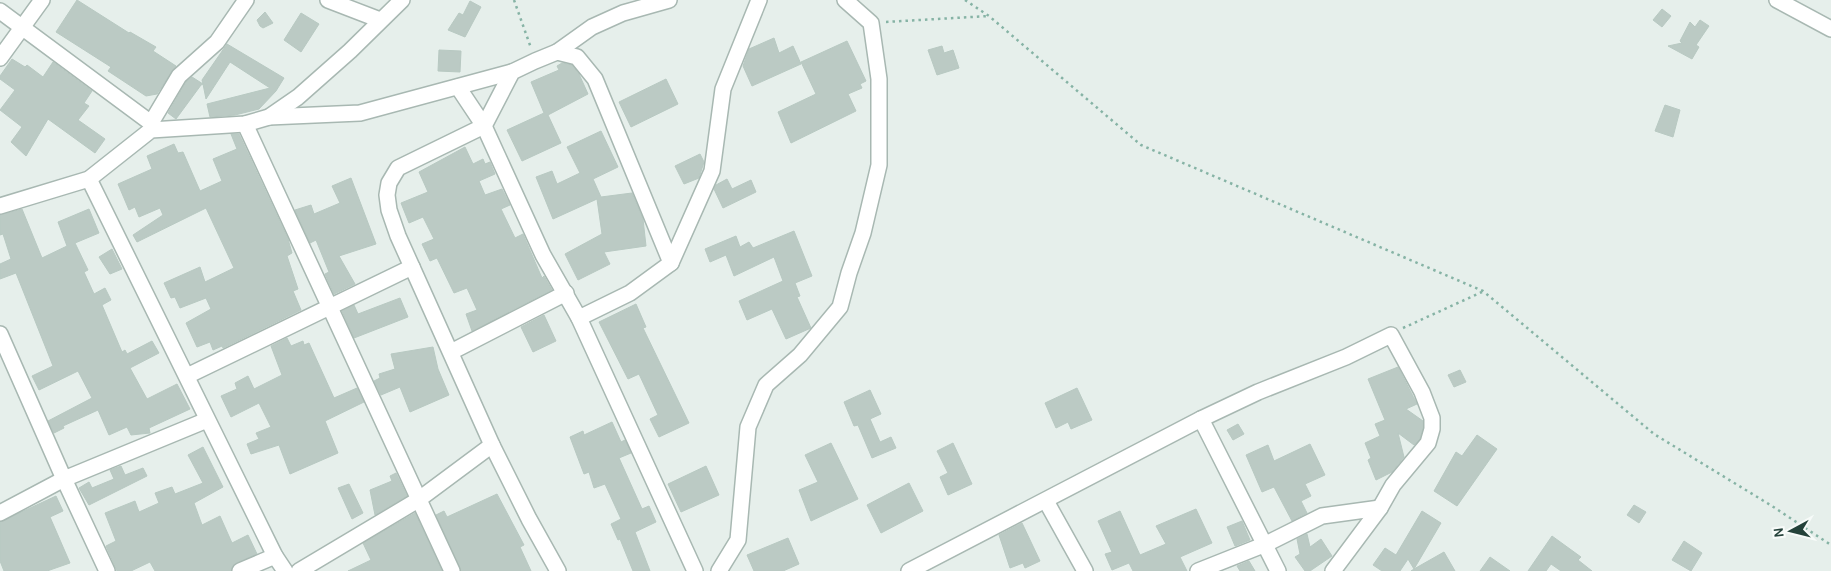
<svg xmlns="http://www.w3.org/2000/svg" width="1831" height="571" viewBox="0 0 1831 571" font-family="Karla,sans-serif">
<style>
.building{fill:#bbcac4;stroke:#b8c9c2}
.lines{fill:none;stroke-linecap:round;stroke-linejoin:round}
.minor-casing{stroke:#a8b8b2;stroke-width:18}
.path{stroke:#86b3a5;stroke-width:2.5;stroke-dasharray:2.5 4;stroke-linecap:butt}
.minor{stroke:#fff;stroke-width:15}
</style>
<rect width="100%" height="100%" fill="#e6efeb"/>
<g class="building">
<polygon points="77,0 129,33 130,32 156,47 153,51 176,66 157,94 146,96 108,71 111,67 56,32"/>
<polygon points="470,1 481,7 465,37 448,30 459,13 463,15"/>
<polygon points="1662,9 1671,16 1662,27 1653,20"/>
<polygon points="265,12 273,23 263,28 260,26 257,20"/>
<polygon points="301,13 319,24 301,52 284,40"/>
<polygon points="1700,20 1709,26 1696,45 1699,47 1692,59 1668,46 1682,43 1680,41 1690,22 1695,27"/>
<polygon points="774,38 779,53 793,46 801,64 752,86 743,66 749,49"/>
<polygon points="847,41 866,81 860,84 862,88 848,94 856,111 791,143 778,112 816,94 801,62"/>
<polygon points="227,44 284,78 276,91 259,109 235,115 210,117 207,104 270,88 230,62 206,99 203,84 201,85 176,119 168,113 186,82 192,77 203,84 202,80"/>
<polygon points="942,46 944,53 953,50 959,68 937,75 928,50"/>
<polygon points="439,50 461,51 460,72 438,71"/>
<polygon points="12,59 25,67 27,65 43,77 53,62 92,91 84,103 89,106 78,120 105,139 95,153 48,119 26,156 11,142 22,127 0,110 15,90 0,79 0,76"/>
<polygon points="562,63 572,65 579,74 588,94 548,115 561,143 522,161 507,130 544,113 531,82 559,70 557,66"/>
<polygon points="666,79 678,104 631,127 619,102"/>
<polygon points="1665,105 1680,110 1673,137 1655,131"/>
<polygon points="601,131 618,167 593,179 601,197 632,193 643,219 646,246 604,252 610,264 578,280 565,254 602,234 597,199 553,219 536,177 552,171 557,184 580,173 567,147"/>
<polygon points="231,134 239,134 288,239 292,253 287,256 298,289 293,291 301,310 223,348 222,346 213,350 210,342 197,347 186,323 211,309 206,298 180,308 175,297 171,298 164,283 200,267 205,282 234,268 206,208 137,242 133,235 163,215 160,208 139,217 135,207 129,210 118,184 152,169 147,156 174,144 178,153 183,152 200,191 222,181 213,159 237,149"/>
<polygon points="465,147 473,164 483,159 485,164 490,162 495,174 479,181 485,195 502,189 510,205 501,209 515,238 523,234 542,278 544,276 552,290 472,331 466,314 477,310 467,288 454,293 437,258 430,261 422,244 434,239 423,217 409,223 401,203 428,192 419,172"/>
<polygon points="700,154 704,162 699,178 684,184 675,166"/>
<polygon points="351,178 376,244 339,256 355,284 334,294 325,274 329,272 316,240 310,243 295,210 311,205 314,214 340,203 332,186"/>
<polygon points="727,179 732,189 751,180 756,192 723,208 714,189 716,185"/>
<polygon points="22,209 42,258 67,246 58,222 89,209 99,233 75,243 88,270 84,272 94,294 105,288 111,300 102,305 122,352 125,350 127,354 152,341 159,353 130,368 147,399 177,384 190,409 149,428 150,433 131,435 127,427 109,435 98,410 63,426 64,428 54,433 48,421 92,398 78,371 39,390 32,376 53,366 16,273 0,279 0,264 11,259 3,234 0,235 0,215"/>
<polygon points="794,231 812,276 795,283 800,296 797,297 811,328 786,339 772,309 747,320 739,301 783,281 774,257 734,276 726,255 710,262 705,249 736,236 740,247 749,242 753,248"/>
<polygon points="112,249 122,269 110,274 99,257"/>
<polygon points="400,298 408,317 354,338 342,311 354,305 358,314"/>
<polygon points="636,304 646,327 643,328 689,423 659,437 650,419 658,415 639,374 628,379 599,322"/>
<polygon points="544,315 556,341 533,352 521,327"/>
<polygon points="287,338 291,346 303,341 304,345 309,343 334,398 357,388 364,402 325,421 338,453 290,474 279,445 251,454 247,444 259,439 256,433 271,427 259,403 231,417 221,396 237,389 235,383 248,376 254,389 282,375 271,346"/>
<polygon points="433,347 438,369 449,395 410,412 400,387 381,395 374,381 380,378 379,374 395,369 391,354"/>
<polygon points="1398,367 1417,404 1406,409 1423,421 1423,428 1420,439 1414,445 1398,433 1404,457 1392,472 1376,480 1368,460 1371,458 1365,443 1380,436 1375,424 1385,420 1368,379"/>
<polygon points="1460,370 1466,382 1454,387 1448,375"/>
<polygon points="1077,388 1092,420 1071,429 1068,422 1056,428 1045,403"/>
<polygon points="870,390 881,414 870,419 880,442 891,437 896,448 872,458 858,425 854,426 844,402"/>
<polygon points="612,422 621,442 625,440 631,453 619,458 642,509 649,506 656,522 635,532 650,571 633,571 620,539 618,540 611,524 621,519 605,484 594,488 589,472 584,474 570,437 583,431 584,435"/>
<polygon points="1238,424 1244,434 1233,440 1227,430"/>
<polygon points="1477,435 1497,449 1457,506 1434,491 1456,452 1462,456"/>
<polygon points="831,443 858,499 811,521 799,490 818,482 805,455"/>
<polygon points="953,443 972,484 948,495 940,477 948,473 937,451"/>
<polygon points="1310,444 1325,475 1305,484 1311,496 1301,501 1307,513 1292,521 1274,487 1262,492 1246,455 1268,445 1274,461"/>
<polygon points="203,447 223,487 194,503 202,525 220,516 232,543 248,535 257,554 236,563 231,571 155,571 150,562 131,571 117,571 106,546 116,541 105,513 135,501 139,512 159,503 155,493 172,487 175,494 203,483 188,455"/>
<polygon points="121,466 125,475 143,468 147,476 89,505 79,488 89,482 92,488 114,479 110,470"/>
<polygon points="706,466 719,495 681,512 668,484"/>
<polygon points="396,473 407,496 375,515 370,490 392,481 390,476"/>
<polygon points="909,483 923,511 881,533 867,505"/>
<polygon points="349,484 363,513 352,519 338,488"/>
<polygon points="497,494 524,545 520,547 531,571 461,571 436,515 444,511 447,517"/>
<polygon points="56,496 63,511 50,517 70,563 47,571 4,571 0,561 0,522"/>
<polygon points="1634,505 1646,512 1639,523 1627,515"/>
<polygon points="1196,509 1212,543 1180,557 1187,571 1133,571 1129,563 1112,570 1105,554 1112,552 1098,521 1120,511 1140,555 1166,544 1156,526"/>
<polygon points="1422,511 1441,523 1414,569 1444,552 1455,571 1411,571 1414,569 1408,559 1400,571 1382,571 1373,565 1385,548 1396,555"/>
<polygon points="415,513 442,571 348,571 371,560 363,543"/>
<polygon points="1242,521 1250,540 1235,546 1227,527"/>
<polygon points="1022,523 1040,561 1025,568 1023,563 1010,568 999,535"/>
<polygon points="1307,534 1310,547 1321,539 1332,556 1310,571 1305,571 1295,557 1300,554 1297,539"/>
<polygon points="1552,536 1581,557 1578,560 1592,571 1561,571 1551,564 1546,571 1528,571"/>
<polygon points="788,538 799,564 783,571 754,571 747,555"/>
<polygon points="1684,541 1702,553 1691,571 1672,560"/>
<polygon points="1490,557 1510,571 1480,571"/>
<polygon points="1249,561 1255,571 1240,571 1237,566"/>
</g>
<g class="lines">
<g class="minor-casing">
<g id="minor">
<polyline points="328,0 380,20"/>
<polyline points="1777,0 1831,29"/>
<polyline points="0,11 151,123 151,130"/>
<polyline points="557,52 592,27 623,13 669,0"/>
<polyline points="0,58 42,0"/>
<polyline points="458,87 484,126 543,255 579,318 695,571"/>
<polyline points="269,117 360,113 512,72"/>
<polyline points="151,123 179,76 217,42 246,0"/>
<polyline points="245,124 452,571"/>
<polyline points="89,179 275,556 285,571"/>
<polyline points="0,206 89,179 151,130 245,124 269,117 298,97 350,51 402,0"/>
<polyline points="412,267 398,236 389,210 387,195 389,183 398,168 484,126 512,72 535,61 557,52 577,57 595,79 671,263"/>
<polyline points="579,318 630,293 671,263 712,171 723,89 759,0"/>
<polyline points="0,334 64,479 107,571"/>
<polyline points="451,352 566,293"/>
<polyline points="187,376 412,267 492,445 529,519 558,571"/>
<polyline points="1201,419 1278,571"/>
<polyline points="1046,501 1085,571"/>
<polyline points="0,513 64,479 207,420"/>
<polyline points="240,571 275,556"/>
<polyline points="299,571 418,500 492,445"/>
<polyline points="719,571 738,540 748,427 766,385 800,355 840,307 849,273 863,233 879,165 879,79 871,23 845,0"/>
<polyline points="909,571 1201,419 1258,392 1346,357 1391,335 1422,392 1432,418 1432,429 1428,443 1393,485 1380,508 1333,571"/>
<polyline points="1198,571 1266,544 1322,516 1380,508"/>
</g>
</g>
<g class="path">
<polyline points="514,0 531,48"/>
<polyline points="965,0 989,16 1141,145 1483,291 1654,434 1772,506 1831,545"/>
<polyline points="886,22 988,16"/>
<polyline points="1403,328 1482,292"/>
</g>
<use href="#minor" class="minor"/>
</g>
<g transform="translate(1791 531) rotate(263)" stroke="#f7fbf9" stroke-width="4" paint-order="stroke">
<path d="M0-4L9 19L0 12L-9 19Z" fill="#24423a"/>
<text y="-8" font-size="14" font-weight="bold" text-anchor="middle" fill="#24423a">N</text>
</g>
</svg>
